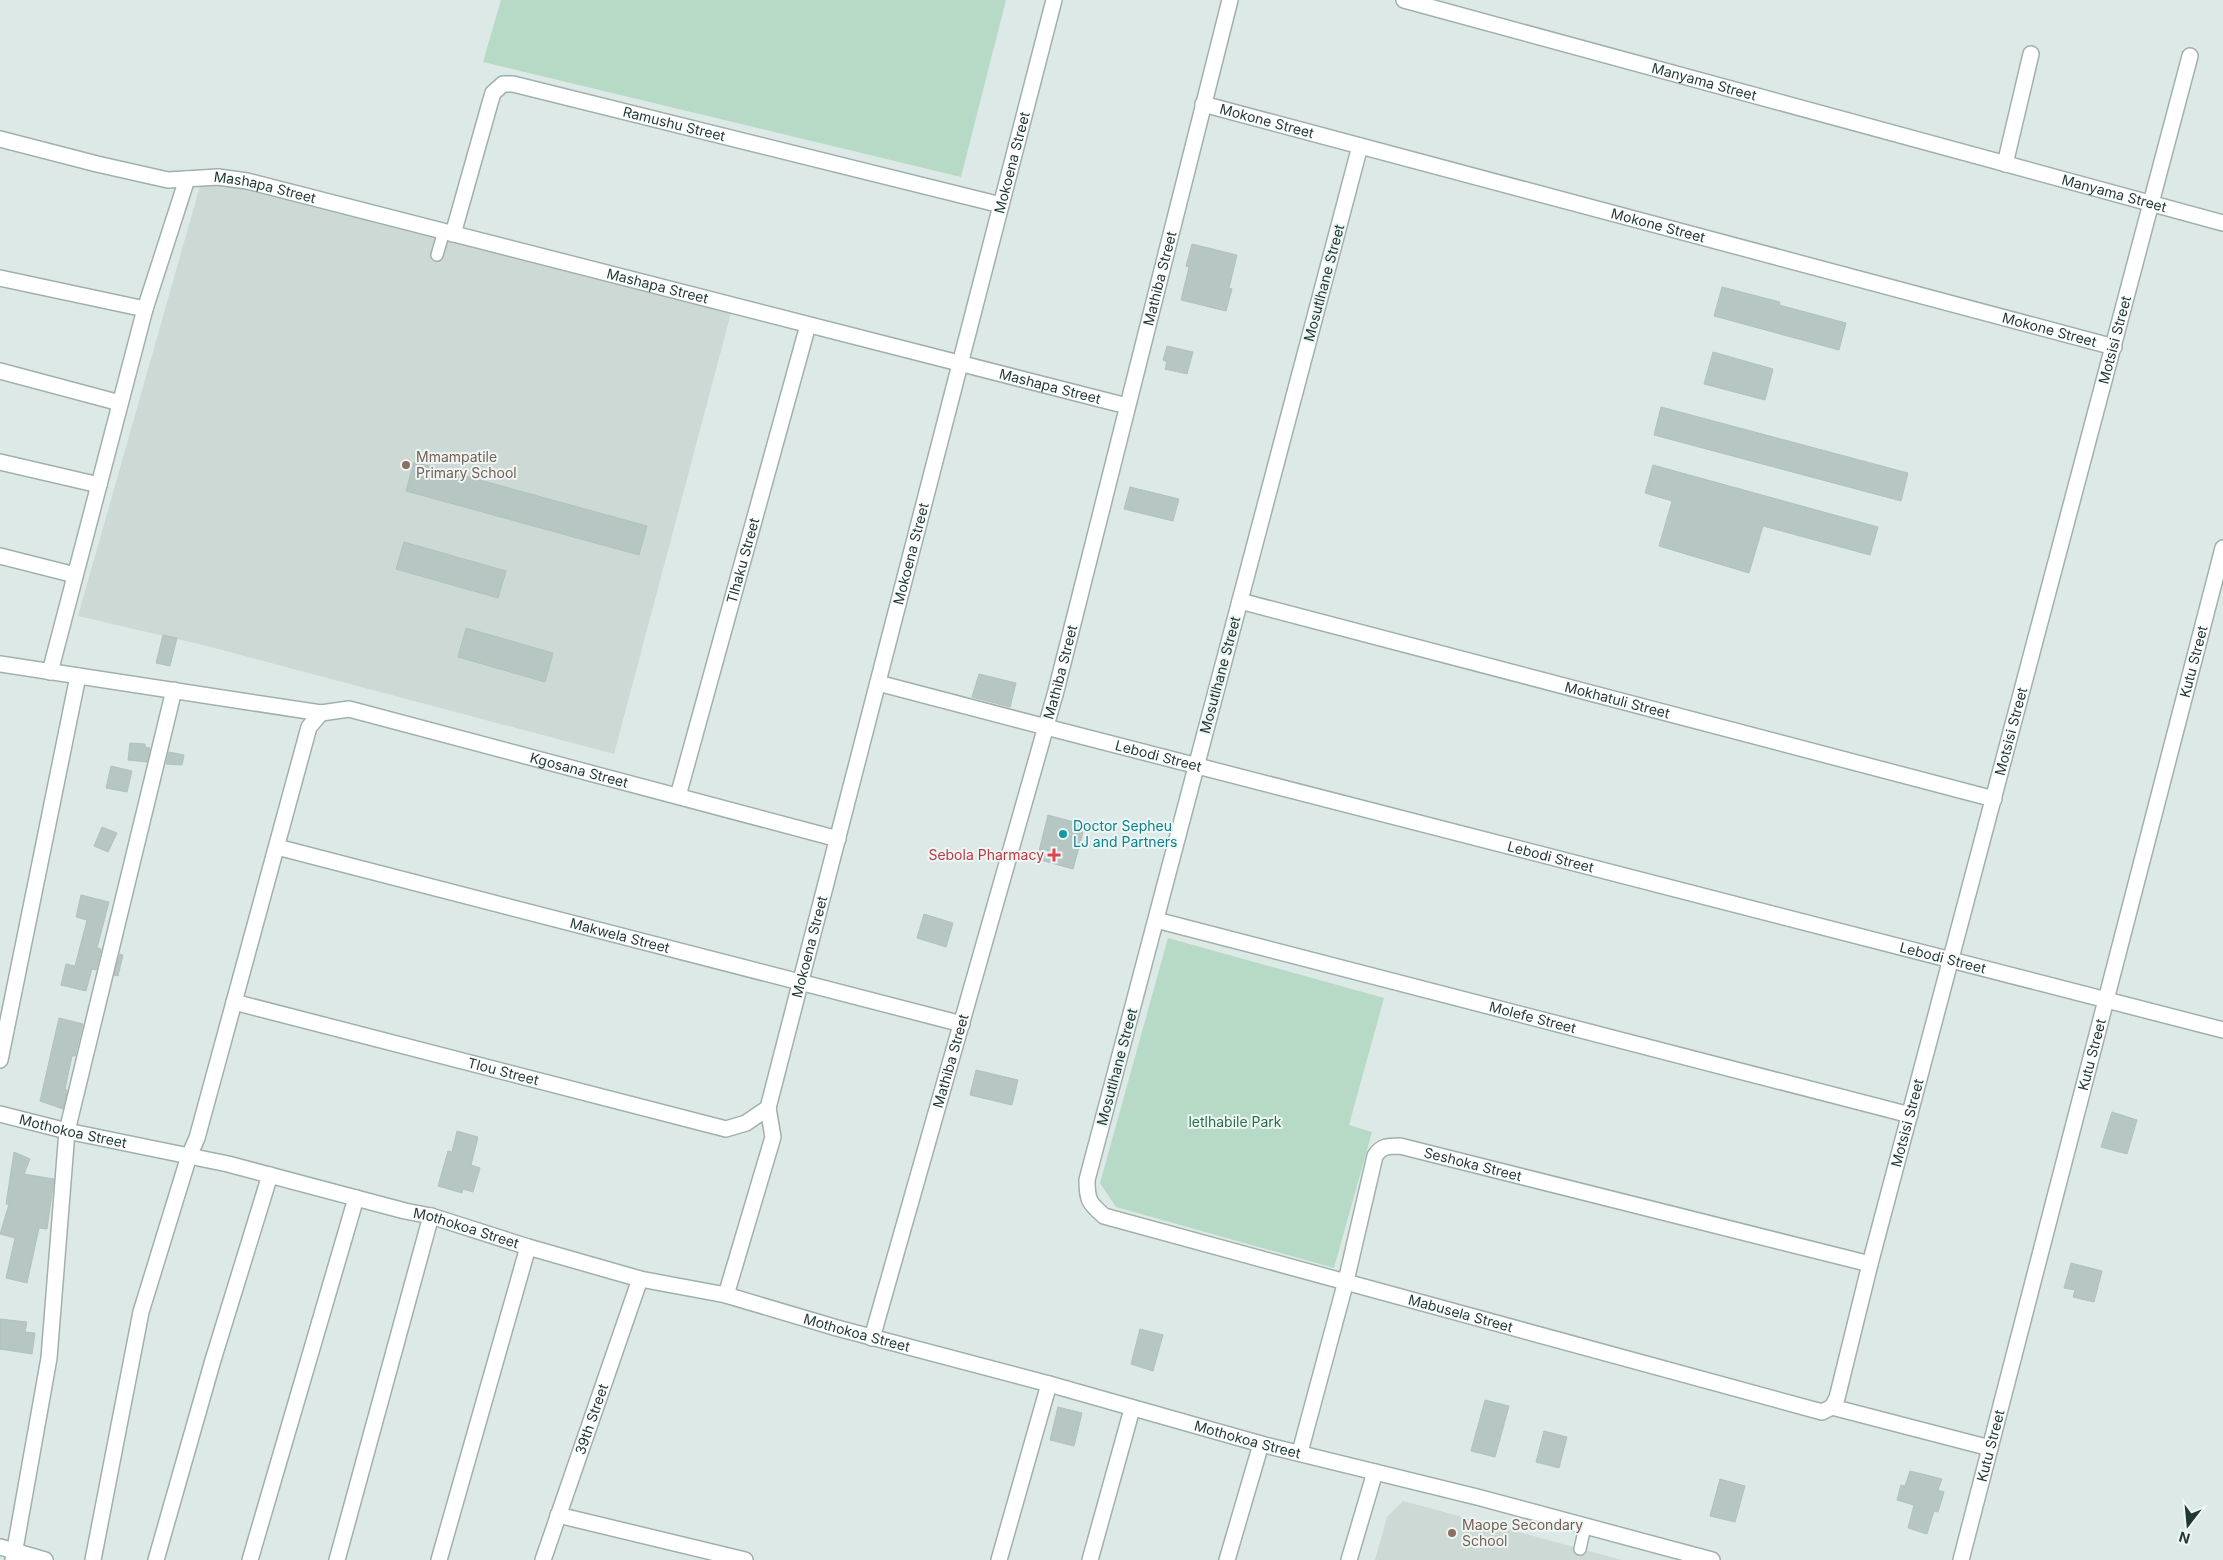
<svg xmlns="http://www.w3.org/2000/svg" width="2223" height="1560" viewBox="0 0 2223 1560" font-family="Inter,sans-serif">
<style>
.built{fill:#ccd9d5}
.green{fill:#b6dac6}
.building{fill:#b6c6c2;stroke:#b0c2be}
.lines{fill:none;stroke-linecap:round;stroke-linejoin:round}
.service-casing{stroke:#a0b0ad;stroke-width:14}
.pedestrian-casing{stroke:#a0b0ad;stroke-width:18}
.minor-casing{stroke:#a0b0ad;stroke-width:18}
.service{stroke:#fff;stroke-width:11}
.pedestrian{stroke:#fff;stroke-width:15}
.minor{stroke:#fff;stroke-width:15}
.education-dot{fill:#8d6e63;stroke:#edf6f3;stroke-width:2}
.culture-dot{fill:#0f9aa8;stroke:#edf6f3;stroke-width:2}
.health-dot{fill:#e0444e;stroke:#edf6f3;stroke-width:2}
.labels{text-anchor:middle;stroke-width:4;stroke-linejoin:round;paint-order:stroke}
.street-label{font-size:14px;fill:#1f3835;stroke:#edf6f3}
.education-label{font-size:14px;fill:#785e54;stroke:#edf6f3;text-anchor:start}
.culture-label{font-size:14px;fill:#0d838f;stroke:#edf6f3;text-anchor:start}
.health-label{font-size:14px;fill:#be3a42;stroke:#edf6f3;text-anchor:end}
.park-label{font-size:14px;fill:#2b6e4f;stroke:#edf6f3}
</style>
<rect width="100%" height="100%" fill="#dde9e6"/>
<g class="built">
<polygon points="202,179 731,313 614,754 207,646 78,616"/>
<polygon points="1403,1501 1622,1560 1375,1560 1387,1517"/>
</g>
<g class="green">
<polygon points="501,0 1006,0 961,177 483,62"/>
<polygon points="1168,938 1384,998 1349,1125 1372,1132 1334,1268 1116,1207 1100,1183"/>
</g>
<g class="building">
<polygon points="1192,244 1237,255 1229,288 1232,289 1226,311 1181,300 1189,267 1186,266"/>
<polygon points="1722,287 1780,302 1779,305 1846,323 1839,350 1714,316"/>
<polygon points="1167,346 1193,352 1187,374 1165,369 1167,362 1163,360"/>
<polygon points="1713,352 1773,369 1765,400 1704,384"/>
<polygon points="1661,407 1908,473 1901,501 1654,435"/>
<polygon points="414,462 647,526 639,555 406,491"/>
<polygon points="1653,465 1878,527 1870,555 1763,526 1749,573 1659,546 1672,501 1645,493"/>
<polygon points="1130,487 1179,499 1173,521 1124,509"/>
<polygon points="404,542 506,571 498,598 396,569"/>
<polygon points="466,628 553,653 545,682 458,657"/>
<polygon points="163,635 177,638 170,666 156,663"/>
<polygon points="979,674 1016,683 1010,707 972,697"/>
<polygon points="130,743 145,744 145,747 150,748 147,762 128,760"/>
<polygon points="169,752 184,755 182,765 166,764"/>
<polygon points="111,766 132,771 127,792 106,788"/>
<polygon points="1048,815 1085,825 1073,869 1037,859"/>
<polygon points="102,827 117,833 108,852 94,846"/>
<polygon points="81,895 109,902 97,948 101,949 96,970 92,969 86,991 61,985 66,964 75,966 87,920 76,917"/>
<polygon points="924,914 953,923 946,947 917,938"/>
<polygon points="120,954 123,955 118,976 114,975"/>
<polygon points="59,1018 83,1024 75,1056 72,1056 65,1089 67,1090 63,1109 40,1101"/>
<polygon points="976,1070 1018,1080 1012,1105 970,1095"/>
<polygon points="2112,1112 2137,1120 2127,1154 2101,1147"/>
<polygon points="457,1131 478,1137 471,1165 480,1168 473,1192 463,1189 462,1193 438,1186 448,1151 452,1152"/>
<polygon points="14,1152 30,1159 24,1174 54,1179 47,1229 39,1228 27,1283 6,1278 15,1238 0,1234 9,1204 6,1204"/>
<polygon points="2071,1263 2102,1271 2094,1302 2073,1297 2075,1290 2064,1288"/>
<polygon points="0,1319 27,1322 25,1332 35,1333 32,1354 0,1349"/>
<polygon points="1140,1329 1163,1335 1153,1371 1131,1364"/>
<polygon points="1485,1400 1509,1406 1495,1457 1471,1451"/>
<polygon points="1058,1407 1082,1413 1074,1446 1050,1440"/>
<polygon points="1544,1431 1567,1437 1559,1468 1536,1462"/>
<polygon points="1910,1471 1942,1479 1938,1490 1944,1492 1938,1512 1934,1511 1927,1534 1908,1528 1914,1505 1897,1500 1901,1485 1905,1486"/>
<polygon points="1720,1479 1745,1486 1735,1522 1710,1516"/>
</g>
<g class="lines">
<g class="service-casing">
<g id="service">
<polyline points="437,255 444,231"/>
<polyline points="1580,1549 1585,1527"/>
</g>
</g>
<g class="pedestrian-casing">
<g id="pedestrian">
<polyline points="878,683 1046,727"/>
<polyline points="726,1295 773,1137 768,1108"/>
<polyline points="1832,1407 1990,1448"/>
</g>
</g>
<g class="minor-casing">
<g id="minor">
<path id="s1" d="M1404,0L2223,223"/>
<path id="s2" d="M1203,104L2114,347"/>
<path id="s3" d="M0,139L97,164L168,180L218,177L247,181L1127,406"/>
<path id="s4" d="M1360,146L1087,1180C1087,1200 1089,1203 1104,1216L1822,1412L1832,1407L1837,1398L1870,1264L2190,56"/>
<polyline points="2005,164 2031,54"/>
<path id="s5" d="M453,234L490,103L493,93L503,84H513L1001,205"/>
<polyline points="0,278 145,309"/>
<polyline points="0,371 120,403"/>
<polyline points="0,462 99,485"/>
<polyline points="0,556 75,575"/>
<path id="s6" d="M1240,601L1994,799"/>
<path id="s7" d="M0,664L321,713L349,709L838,839"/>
<polyline points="50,672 145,309 187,179"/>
<path id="s8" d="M1046,727L2223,1030"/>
<path id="s9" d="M678,796L808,325"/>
<path id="s10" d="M277,847L962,1024"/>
<path id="s11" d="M1156,920L1910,1115"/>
<path id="s12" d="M234,1002L726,1129L746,1123L768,1108L1054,0"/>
<polyline points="0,1060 78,676"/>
<path id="s13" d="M0,1114L67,1131L228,1164L405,1211L431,1216L528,1247L640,1279L726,1295L837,1328L1049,1384L1261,1444L1477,1497L1712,1560"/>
<path id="s14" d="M872,1338L1056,691L1230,0"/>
<path id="s15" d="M1300,1452L1346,1281L1375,1156C1381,1146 1388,1146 1400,1146L1870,1264"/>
<polyline points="558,1515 745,1560"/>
<polyline points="0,1547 45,1560"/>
<polyline points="13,1560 49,1358 67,1131 174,690"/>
<polyline points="93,1560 141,1312 189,1156 197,1138 309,727 321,713"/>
<polyline points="156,1560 213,1360 270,1175"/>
<polyline points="250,1560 356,1198"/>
<polyline points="337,1560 431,1216"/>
<polyline points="439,1560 528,1247"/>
<path id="s16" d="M543,1560L640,1279"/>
<polyline points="999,1560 1049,1384"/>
<polyline points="1090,1560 1132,1409"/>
<polyline points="1227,1560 1261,1444"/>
<polyline points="1349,1560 1375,1472"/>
<path id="s17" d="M1961,1560L2223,548"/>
</g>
</g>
<use href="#service" class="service"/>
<use href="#pedestrian" class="pedestrian"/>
<use href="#minor" class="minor"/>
</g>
<g class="education-dot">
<circle cx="406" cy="465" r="5"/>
<circle cx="1452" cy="1533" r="5"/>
</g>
<circle class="culture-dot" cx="1063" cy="834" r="5"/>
<path class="health-dot" d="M1051.5 847.5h5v5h5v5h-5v5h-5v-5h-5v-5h5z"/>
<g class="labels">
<g class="street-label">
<text dy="5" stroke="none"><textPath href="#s1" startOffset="311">Manyama Street</textPath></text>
<text dy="5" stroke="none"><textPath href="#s2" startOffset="66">Mokone Street</textPath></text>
<text dy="5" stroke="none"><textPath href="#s5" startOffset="336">Ramushu Street</textPath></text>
<text dy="5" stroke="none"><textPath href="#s12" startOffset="1532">Mokoena Street</textPath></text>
<text dy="5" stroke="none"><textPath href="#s3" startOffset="271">Mashapa Street</textPath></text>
<text dy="5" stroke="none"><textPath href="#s1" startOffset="736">Manyama Street</textPath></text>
<text dy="5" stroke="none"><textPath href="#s2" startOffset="471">Mokone Street</textPath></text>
<text dy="5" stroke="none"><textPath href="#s14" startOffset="1098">Mathiba Street</textPath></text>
<text transform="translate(1324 283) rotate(-75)" y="5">Mosutlhane Street</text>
<text dy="5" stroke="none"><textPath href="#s3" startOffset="676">Mashapa Street</textPath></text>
<text dy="5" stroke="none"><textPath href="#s2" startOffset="876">Mokone Street</textPath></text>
<text dy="5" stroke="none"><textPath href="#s4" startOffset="2971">Motsisi Street</textPath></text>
<text dy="5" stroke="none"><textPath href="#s3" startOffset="1081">Mashapa Street</textPath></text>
<text dy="5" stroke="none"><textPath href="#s12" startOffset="1128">Mokoena Street</textPath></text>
<text dy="5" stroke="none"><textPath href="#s9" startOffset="244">Tlhaku Street</textPath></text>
<text dy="5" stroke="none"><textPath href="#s17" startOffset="928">Kutu Street</textPath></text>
<text dy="5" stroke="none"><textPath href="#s14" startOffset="692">Mathiba Street</textPath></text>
<text transform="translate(1220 675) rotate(-75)" y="5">Mosutlhane Street</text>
<text dy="5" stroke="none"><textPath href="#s6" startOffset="390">Mokhatuli Street</textPath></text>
<text dy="5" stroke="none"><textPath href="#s4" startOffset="2566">Motsisi Street</textPath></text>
<text dy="5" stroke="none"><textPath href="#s8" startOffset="116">Lebodi Street</textPath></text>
<text dy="5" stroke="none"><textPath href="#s7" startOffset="591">Kgosana Street</textPath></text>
<text dy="5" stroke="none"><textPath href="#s8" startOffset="521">Lebodi Street</textPath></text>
<text dy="5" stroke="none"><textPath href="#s10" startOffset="354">Makwela Street</textPath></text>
<text dy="5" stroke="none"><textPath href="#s12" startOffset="722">Mokoena Street</textPath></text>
<text dy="5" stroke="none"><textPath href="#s8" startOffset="926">Lebodi Street</textPath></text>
<text dy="5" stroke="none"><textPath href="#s11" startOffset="389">Molefe Street</textPath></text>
<text dy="5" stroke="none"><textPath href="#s17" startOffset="522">Kutu Street</textPath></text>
<text dy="5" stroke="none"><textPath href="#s14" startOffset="288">Mathiba Street</textPath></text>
<text transform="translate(1117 1067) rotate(-75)" y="5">Mosutlhane Street</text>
<text dy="5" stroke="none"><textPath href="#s12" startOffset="278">Tlou Street</textPath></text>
<text dy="5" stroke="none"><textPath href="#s4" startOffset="2161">Motsisi Street</textPath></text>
<text dy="5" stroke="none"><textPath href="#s13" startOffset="75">Mothokoa Street</textPath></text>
<text dy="5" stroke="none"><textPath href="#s15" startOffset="409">Seshoka Street</textPath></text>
<text dy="5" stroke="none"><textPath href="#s13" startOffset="480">Mothokoa Street</textPath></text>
<text dy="5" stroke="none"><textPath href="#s4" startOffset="1481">Mabusela Street</textPath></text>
<text dy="5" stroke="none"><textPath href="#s13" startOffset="885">Mothokoa Street</textPath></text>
<text dy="5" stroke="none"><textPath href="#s16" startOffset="149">39th Street</textPath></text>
<text dy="5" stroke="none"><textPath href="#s13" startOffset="1290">Mothokoa Street</textPath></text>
<text dy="5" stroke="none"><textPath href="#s17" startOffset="118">Kutu Street</textPath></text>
</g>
<g class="education-label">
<text x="416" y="462">Mmampatile<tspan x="416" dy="16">Primary School</tspan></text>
<text x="1462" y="1530">Maope Secondary<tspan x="1462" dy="16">School</tspan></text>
</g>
<g class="culture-label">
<text x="1073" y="831">Doctor Sepheu<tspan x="1073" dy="16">LJ and Partners</tspan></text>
</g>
<g class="health-label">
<text x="1044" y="860">Sebola Pharmacy</text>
</g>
<g class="park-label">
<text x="1235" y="1127">letlhabile Park</text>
</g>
</g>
<g transform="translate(2188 1525) rotate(196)" stroke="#edf6f3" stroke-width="4" paint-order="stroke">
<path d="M0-4L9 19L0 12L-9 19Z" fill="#1f3835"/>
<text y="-8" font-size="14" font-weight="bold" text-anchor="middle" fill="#1f3835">N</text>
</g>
</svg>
